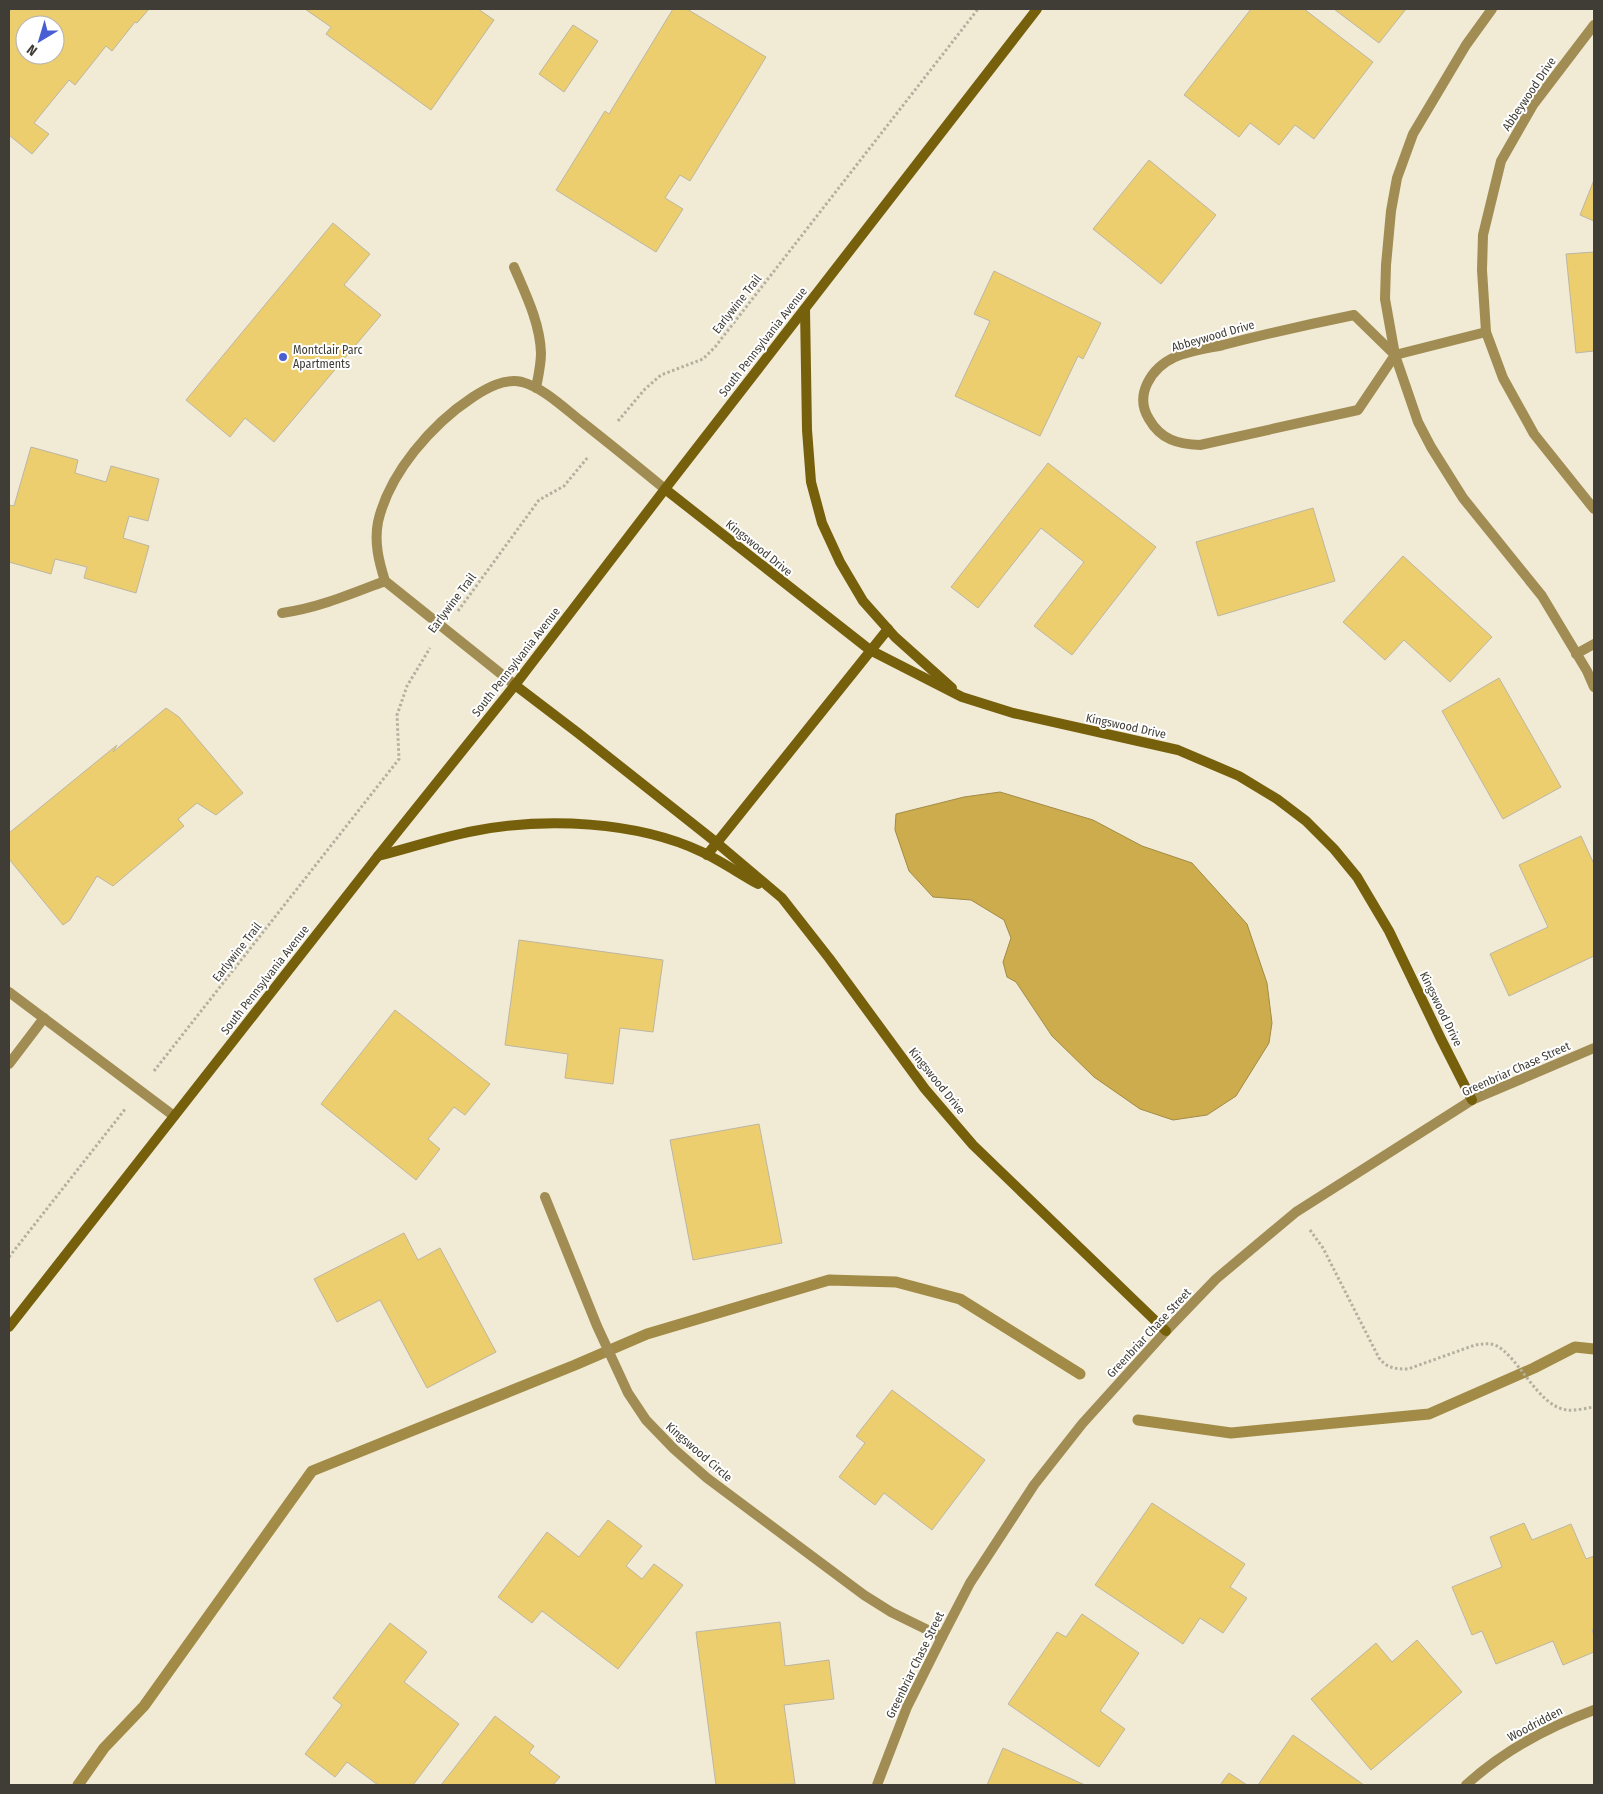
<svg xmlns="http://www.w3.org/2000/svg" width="1603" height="1794" viewBox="0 0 1603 1794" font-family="'Fira Sans Condensed',sans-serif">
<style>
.water{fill:#ccac4d;stroke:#a28b46}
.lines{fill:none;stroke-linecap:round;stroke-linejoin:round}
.stream{stroke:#a28b46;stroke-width:11}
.building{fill:#edce6f;stroke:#bcb6a2;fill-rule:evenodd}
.path{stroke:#b4b09f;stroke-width:3;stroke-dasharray:2.5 2.5;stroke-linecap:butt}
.lane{stroke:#a18d53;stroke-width:10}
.street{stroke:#a18d53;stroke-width:10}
.secondary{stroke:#77600c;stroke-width:10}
.poi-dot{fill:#495ed2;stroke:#fff;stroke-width:2}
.labels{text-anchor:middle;stroke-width:4;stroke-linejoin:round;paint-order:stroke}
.street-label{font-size:12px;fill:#3f3d35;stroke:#fff}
.poi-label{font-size:12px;fill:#3f3d35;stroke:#fff;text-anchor:start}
</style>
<rect width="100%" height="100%" fill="#f1ebd6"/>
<polygon class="water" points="1000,792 1093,820 1142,846 1192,863 1247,924 1267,983 1272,1023 1269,1043 1236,1096 1207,1115 1173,1120 1140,1109 1094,1077 1052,1036 1016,982 1007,977 1003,962 1011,938 1004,920 971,900 933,897 909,871 895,830 896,814 964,797"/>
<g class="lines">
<g class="stream">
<polyline points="1138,1420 1231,1433 1429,1414 1534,1368 1575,1347 1594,1349"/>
<polyline points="78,1785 104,1748 144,1706 312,1471 575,1365 647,1334 829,1280 896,1282 960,1299 1080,1374"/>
</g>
</g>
<g class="building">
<path d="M11,9H149L137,23L135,22L112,51L106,46L75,85L69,80L34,123L49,134L32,154L9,135V12ZM25,25H55V55H25Z"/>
<polygon points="305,9 478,9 494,20 431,110 326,34 331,27"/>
<polygon points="673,9 687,9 766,57 690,181 680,175 665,198 683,209 656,252 556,190 605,111 609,114"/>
<polygon points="1251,9 1304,9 1373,62 1314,139 1295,125 1279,145 1250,123 1239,137 1184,95"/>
<polygon points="1334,9 1406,9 1379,43"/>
<polygon points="573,25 598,41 564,92 539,74"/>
<polygon points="1149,160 1216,215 1161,284 1093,229"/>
<polygon points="1594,180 1594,221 1580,215"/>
<polygon points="333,223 370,254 344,285 381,315 274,442 245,418 230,437 186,400"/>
<polygon points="1594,252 1594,351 1576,353 1566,254"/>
<polygon points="994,271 1101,323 1083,359 1078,356 1040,436 955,396 990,321 974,314"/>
<polygon points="31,447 78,460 75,473 106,482 111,466 159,479 148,521 129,516 123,538 149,546 136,593 84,578 87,567 55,559 51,574 9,562 9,505 14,506"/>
<polygon points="1048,463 1156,547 1072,655 1034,626 1084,562 1041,528 978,608 951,587"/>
<polygon points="1313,508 1335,581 1218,616 1196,542"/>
<polygon points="1403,556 1492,637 1450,682 1404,640 1385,660 1343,622"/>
<polygon points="1499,678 1561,787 1503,819 1442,711"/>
<polygon points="166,708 179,717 243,793 216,815 197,803 178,819 184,826 113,886 97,876 70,920 63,925 9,859 9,833 117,745 113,752"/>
<polygon points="1581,836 1594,864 1594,956 1509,996 1490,954 1548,927 1519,865"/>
<polygon points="519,940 663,960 653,1032 620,1028 613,1084 565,1078 568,1054 505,1045"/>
<polygon points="395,1010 490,1084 465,1115 454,1107 428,1139 440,1149 416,1180 321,1104"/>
<polygon points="759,1124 782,1243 693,1260 670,1140"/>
<polygon points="404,1233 418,1260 440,1248 496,1352 427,1388 380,1300 337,1322 314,1279"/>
<polygon points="892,1390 985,1460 932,1530 884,1493 875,1505 839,1477 865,1443 856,1436"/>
<polygon points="1152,1503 1245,1564 1230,1587 1247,1598 1223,1633 1200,1618 1183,1644 1095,1585"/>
<polygon points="608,1520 642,1546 626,1566 642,1579 654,1564 683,1585 618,1669 542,1611 532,1623 498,1597 547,1532 579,1557"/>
<polygon points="1524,1523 1532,1540 1571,1524 1586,1559 1594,1556 1594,1629 1592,1630 1594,1635 1594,1652 1563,1665 1553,1641 1496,1664 1482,1631 1472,1635 1452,1587 1502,1567 1490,1537"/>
<polygon points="1082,1614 1139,1653 1100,1711 1125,1729 1099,1767 1008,1704 1057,1632 1066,1637"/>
<polygon points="780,1622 785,1666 829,1660 834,1699 784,1705 795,1784 716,1785 696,1632"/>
<polygon points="390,1623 427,1652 404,1682 459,1724 413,1785 378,1785 347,1762 335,1777 305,1754 342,1705 333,1698"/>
<polygon points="1417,1640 1462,1692 1371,1770 1311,1699 1376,1643 1392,1662"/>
<polygon points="495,1716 534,1746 529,1753 560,1777 553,1785 441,1785"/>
<polygon points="1293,1735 1364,1785 1258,1785"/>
<polygon points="1003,1748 1085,1785 987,1785"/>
<polygon points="1229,1773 1247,1785 1220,1785"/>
</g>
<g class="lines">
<g class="path">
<polyline points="618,421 645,389 661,375 703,359 715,347 978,9"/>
<polyline points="458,611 539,500 564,486 588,457"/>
<polyline points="154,1071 399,759 397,715 407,686 430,648"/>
<path d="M1310,1230L1323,1248L1379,1358C1387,1368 1395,1369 1408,1369L1475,1345C1482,1344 1489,1343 1495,1345C1519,1356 1537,1406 1567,1410C1575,1411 1586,1408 1594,1407"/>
<polyline points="9,1257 126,1108"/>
</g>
<g class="lane">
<path d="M514,267C526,295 540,323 541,353C541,365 538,377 536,388"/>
<polyline points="1395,355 1486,332"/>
<path d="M282,613C318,608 351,594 385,581"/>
<polyline points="1576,654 1594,644"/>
<path d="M515,685L385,581C379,562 374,543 378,522C389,473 432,424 473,397C487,388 504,378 522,382C544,388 564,408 582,422C610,444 637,466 665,489"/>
<polyline points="9,992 174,1116"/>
<polyline points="9,1064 44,1018"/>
</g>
<g class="street">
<polyline points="1492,9 1466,45 1413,134 1397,178 1391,211 1386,265 1385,299 1395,355 1418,422 1431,447 1463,498 1542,596 1587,671 1594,687"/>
<polyline points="1594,25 1533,105 1501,161 1483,235 1482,270 1486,332 1503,378 1534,434 1594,509"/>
<path d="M1354,315L1395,355L1358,410L1200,445C1178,444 1161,440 1149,419C1134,395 1151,368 1175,357C1188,351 1209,348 1223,345C1266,334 1310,324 1354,315Z"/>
<polyline points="545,1197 597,1326 628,1393 646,1420 674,1449 707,1478 864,1595 891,1612 942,1637"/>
<polyline points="877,1785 907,1707 942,1637 970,1583 1034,1485 1082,1424 1166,1331 1216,1279 1296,1212 1472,1100 1594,1048"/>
<path d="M1466,1785C1503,1751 1548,1727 1594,1710"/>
</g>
<g class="secondary">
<polyline points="805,309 807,430 811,482 822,523 840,562 863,601 895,637 952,688"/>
<polyline points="665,489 870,650 962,697 1013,713 1178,750 1239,776 1277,799 1306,821 1334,849 1357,877 1389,931 1441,1039 1472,1100"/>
<polyline points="515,685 578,733 717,843 782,898 829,958 925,1089 973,1145 1166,1331"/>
<polyline points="707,855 888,629"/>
<path d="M378,856C410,848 442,837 474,831C544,817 637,821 702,852C721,861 740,874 758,884"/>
<polyline points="9,1327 378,856 515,685 665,489 1037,9"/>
</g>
</g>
<circle class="poi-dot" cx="283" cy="357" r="5"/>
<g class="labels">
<g class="street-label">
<text transform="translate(1529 94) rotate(-56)" y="4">Abbeywood Drive</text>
<text transform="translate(737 304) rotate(-52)" y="4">Earlywine Trail</text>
<text transform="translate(1213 336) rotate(-16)" y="4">Abbeywood Drive</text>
<text transform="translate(763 342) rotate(-52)" y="4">South Pennsylvania Avenue</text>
<text transform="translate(759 548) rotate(39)" y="4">Kingswood Drive</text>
<text transform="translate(452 603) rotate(-53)" y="4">Earlywine Trail</text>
<text transform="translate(516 662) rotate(-52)" y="4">South Pennsylvania Avenue</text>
<text transform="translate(1126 726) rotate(12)" y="4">Kingswood Drive</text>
<text transform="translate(237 952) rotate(-52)" y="4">Earlywine Trail</text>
<text transform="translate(265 980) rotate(-52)" y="4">South Pennsylvania Avenue</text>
<text transform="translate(1441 1009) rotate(64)" y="4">Kingswood Drive</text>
<text transform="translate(1516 1069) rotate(-24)" y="4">Greenbriar Chase Street</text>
<text transform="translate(937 1081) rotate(51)" y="4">Kingswood Drive</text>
<text transform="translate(1149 1333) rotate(-47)" y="4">Greenbriar Chase Street</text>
<text transform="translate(699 1452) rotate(41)" y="4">Kingswood Circle</text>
<text transform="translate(915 1665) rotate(-64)" y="4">Greenbriar Chase Street</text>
<text transform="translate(1535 1724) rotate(-28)" y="4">Woodridden</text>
</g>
<g class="poi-label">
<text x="293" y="354">Montclair Parc<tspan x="293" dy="14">Apartments</tspan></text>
</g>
</g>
<rect width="1603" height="1794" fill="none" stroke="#3f3d35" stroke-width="20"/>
<g transform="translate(40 40) rotate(218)"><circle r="24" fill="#ffffff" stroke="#b2b1ae"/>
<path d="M0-4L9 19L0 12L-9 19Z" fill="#495ed2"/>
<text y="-8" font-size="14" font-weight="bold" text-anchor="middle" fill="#3f3d35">N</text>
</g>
</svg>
